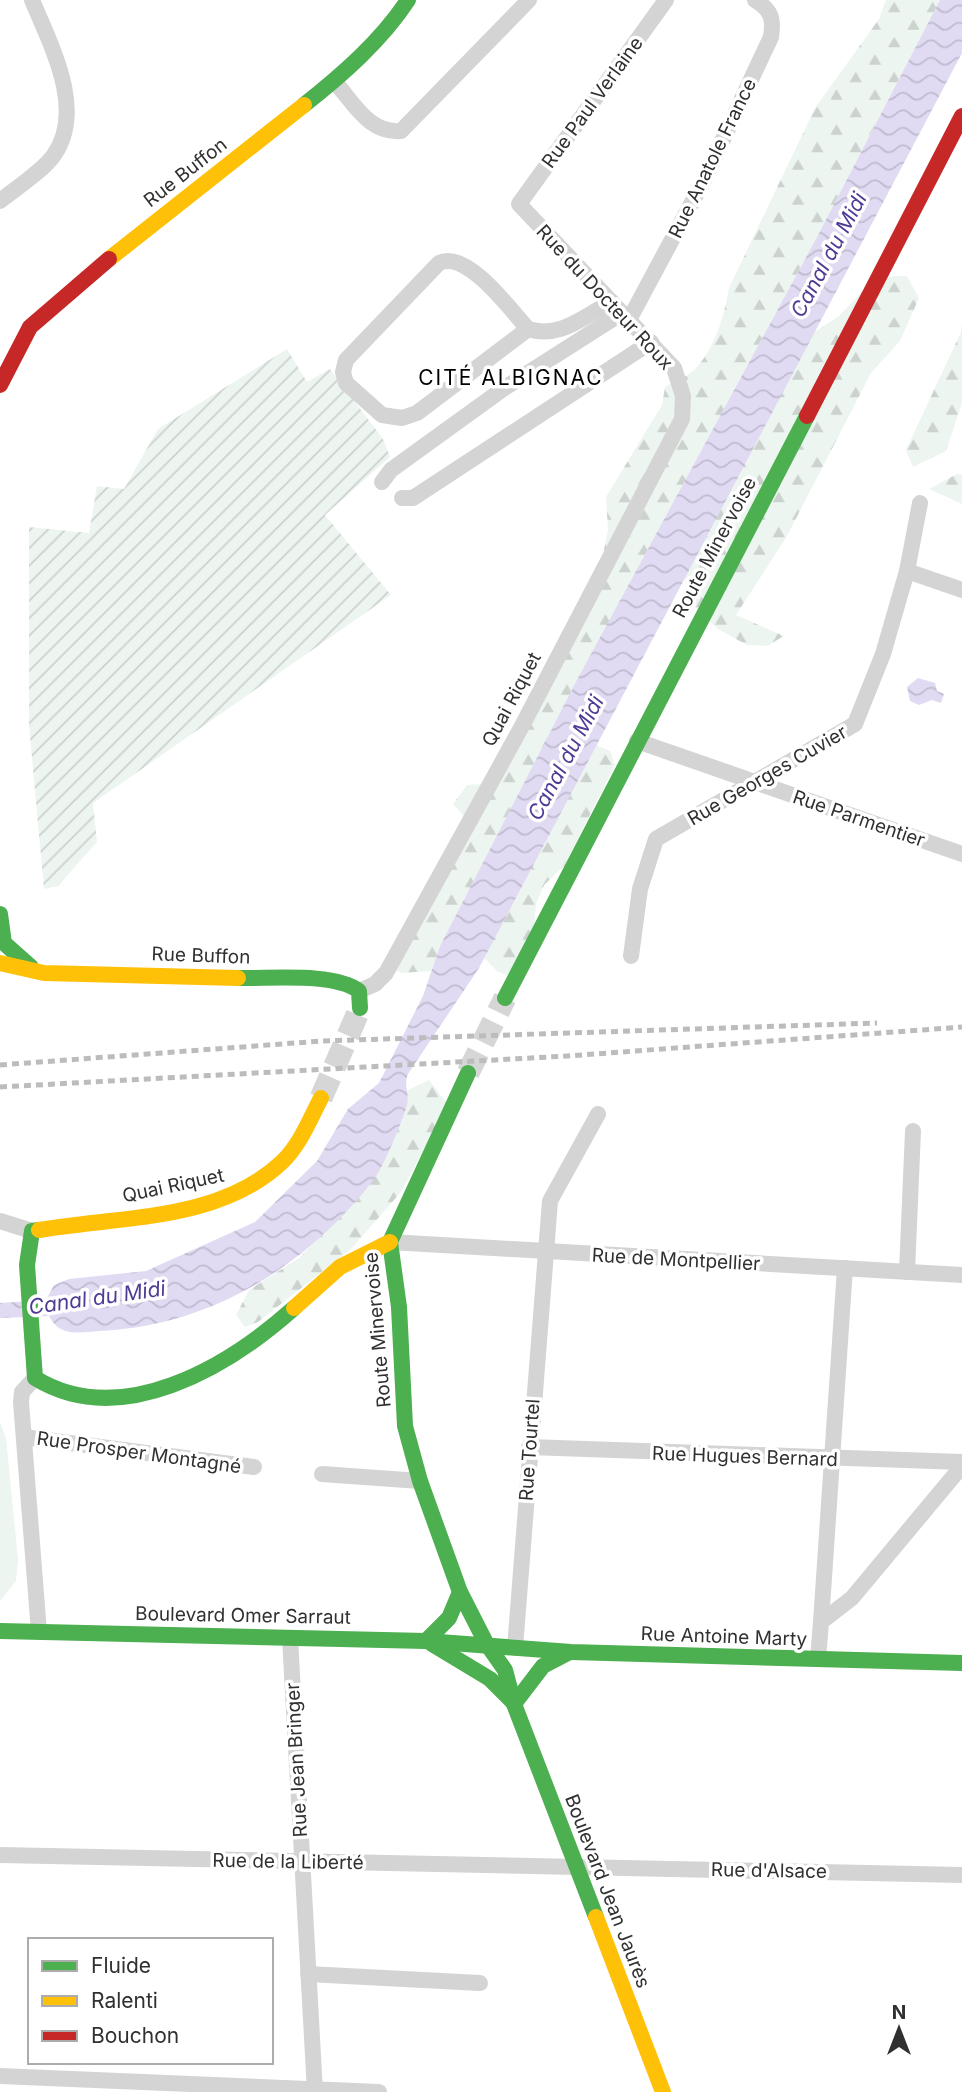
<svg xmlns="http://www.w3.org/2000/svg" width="962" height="2092" viewBox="0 0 962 2092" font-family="Inter,sans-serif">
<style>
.green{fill:#edf5f0}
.forest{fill:url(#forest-firs)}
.garden{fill:url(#garden-furrows)}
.water{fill:url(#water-waves)}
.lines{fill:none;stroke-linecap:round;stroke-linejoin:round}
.secondary-tunnel{stroke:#d6d6d6;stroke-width:23;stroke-dasharray:23 11;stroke-linecap:butt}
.street{stroke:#d4d4d4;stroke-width:16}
.fast{stroke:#4caf50;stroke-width:16}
.slow{stroke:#ffc107;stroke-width:16}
.jam{stroke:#c62828;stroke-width:16}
.rail{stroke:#bcbcbc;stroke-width:5;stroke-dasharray:7 5;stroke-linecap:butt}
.labels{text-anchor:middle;stroke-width:7;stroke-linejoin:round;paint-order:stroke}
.street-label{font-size:19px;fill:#303030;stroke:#fff}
.water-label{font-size:21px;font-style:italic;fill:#4f3b95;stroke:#fff}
.neighbourhood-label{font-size:21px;letter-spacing:2px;fill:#000;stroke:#fff}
</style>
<defs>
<pattern id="forest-firs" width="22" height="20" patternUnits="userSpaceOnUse" patternTransform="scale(1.75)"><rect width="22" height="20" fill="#edf5f0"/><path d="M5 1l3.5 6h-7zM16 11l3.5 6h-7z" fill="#ccd2ce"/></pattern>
<pattern id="garden-furrows" width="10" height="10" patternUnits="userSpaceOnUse" patternTransform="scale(1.75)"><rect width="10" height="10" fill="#edf5f0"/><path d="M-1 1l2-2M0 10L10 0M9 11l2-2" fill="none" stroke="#ccd2ce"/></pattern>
<pattern id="water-waves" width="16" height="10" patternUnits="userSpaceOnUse" patternTransform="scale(1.75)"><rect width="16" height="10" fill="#e0daf2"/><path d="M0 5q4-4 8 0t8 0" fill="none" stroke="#c0bbd0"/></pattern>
</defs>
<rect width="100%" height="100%" fill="#fff"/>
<polygon class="green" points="0,1422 6,1438 18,1560 16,1581 0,1601"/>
<g class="forest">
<path d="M886,0H940L817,237L581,673L440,946L431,971L401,973L395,969L473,826L453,804L467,785L484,784L548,688L608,578L604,549L608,530L606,497L662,405L665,387C674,382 686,377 694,370C714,351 725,314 729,288L815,108L879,19Z"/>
<polygon points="895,276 907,276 919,298 900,341 871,373 787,536 736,615 784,636 767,646 747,645 718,629 692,604 684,577 813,333 839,316 871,282"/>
<polygon points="962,321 962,403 946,451 913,467 906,450 961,332"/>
<polygon points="957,474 962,475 962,504 929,489"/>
<polygon points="596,745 610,751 615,765 564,866 544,885 536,904 534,930 510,976 498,972 484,958"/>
<polygon points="429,1080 448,1105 401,1192 351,1249 258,1322 245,1327 236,1315 249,1290 299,1258 359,1196 380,1167 408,1097 406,1091"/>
</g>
<polygon class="garden" points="287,349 307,382 330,369 383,439 390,457 325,515 391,595 93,803 97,842 58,886 44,889 29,725 29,527 89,533 97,486 124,489 158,429"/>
<g class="water">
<path d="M940,0H962V53L479,968L408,1074C403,1086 410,1094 407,1105C403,1120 382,1171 372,1182C305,1267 210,1326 100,1331C79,1332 60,1338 49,1316L0,1318V1303L46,1300L54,1285L69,1279L146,1271L255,1222L317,1161L348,1109L379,1083L423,996L440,946L578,678L817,237Z"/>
<polygon points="918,678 935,683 937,691 944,694 941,703 932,700 919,705 910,701 907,687"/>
</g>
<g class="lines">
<g class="secondary-tunnel">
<polyline points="468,1073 505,998"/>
<polyline points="321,1098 360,1008"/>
</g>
<g class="street">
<path d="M334,81C354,103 369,134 401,131L529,0"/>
<path d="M0,201C15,189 44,170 54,155C86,109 50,44 32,0"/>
<path d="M630,318L704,180L771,37C774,18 771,10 755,0"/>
<path d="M528,329L417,413L402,418L382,415L346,383L343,372L346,360L439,263C466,249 510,309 528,329C561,339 583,316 612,302"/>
<polyline points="382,482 391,470 503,389 622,313"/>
<polyline points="402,498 413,498 651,342"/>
<polyline points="907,571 962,590"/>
<polyline points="637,741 962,854"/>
<polyline points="631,956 640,889 656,839 855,724 883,654 907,571 920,503"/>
<polyline points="359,991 375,984 386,973 522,726 682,419 683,396 674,368 519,204 666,0"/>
<polyline points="0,1221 32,1231"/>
<polyline points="390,1242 962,1275"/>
<polyline points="907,1272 913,1131"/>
<polyline points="35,1378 22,1392 21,1402 39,1632"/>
<polyline points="24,1437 254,1467"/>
<polyline points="529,1447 962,1462"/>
<polyline points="322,1474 420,1481"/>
<polyline points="821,1622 845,1268"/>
<polyline points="290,1638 315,2092"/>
<polyline points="515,1648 550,1201 598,1114"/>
<polyline points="818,1659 821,1622 852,1598 962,1466"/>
<polyline points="0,1855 962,1875"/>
<polyline points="308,1974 480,1983"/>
<polyline points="0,2076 379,2092"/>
</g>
<g class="fast">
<path d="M304,105C342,75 382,40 408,0"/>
<polyline points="0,914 4,943 31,967"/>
<path d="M238,978C270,979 334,972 359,991L360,1008"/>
<polyline points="505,998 807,416"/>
<polyline points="468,1073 390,1242 399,1307 405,1426 420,1481 460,1592 486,1643 505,1670 514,1704 596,1917"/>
<path d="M39,1230L32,1231L27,1265L35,1378C121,1431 228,1367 294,1308"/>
<polyline points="0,1631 426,1641 571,1652 962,1663"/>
<polyline points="426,1641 449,1618 460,1592"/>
<polyline points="432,1644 490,1679 514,1703"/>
<polyline points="514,1704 543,1666 568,1653"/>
</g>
<g class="slow">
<polyline points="109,259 304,105"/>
<polyline points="0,963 44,973 238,978"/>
<path d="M39,1230C119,1216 219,1222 282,1162C300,1145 310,1119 321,1098"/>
<polyline points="294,1308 340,1267 390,1242"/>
<polyline points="596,1917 663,2092"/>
</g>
<g class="jam">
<polyline points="0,385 30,327 109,259"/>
<polyline points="807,416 962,116"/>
</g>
<g class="rail">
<polyline points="0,1065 322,1041 877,1023"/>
<polyline points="0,1087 567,1056 962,1027"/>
</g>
</g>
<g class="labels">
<g class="street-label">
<text transform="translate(592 102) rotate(-54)" y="7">Rue Paul Verlaine</text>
<text transform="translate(712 158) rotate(-64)" y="7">Rue Anatole France</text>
<text transform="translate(185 172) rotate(-38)" y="7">Rue Buffon</text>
<text transform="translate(605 297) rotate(47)" y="7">Rue du Docteur Roux</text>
<text transform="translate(714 547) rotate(-62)" y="7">Route Minervoise</text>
<text transform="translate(511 699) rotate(-62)" y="7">Quai Riquet</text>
<text transform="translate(767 775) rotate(-30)" y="7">Rue Georges Cuvier</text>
<text transform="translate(859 818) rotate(19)" y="7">Rue Parmentier</text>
<text transform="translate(201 955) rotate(2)" y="7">Rue Buffon</text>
<text transform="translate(173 1185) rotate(-12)" y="7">Quai Riquet</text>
<text transform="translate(676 1259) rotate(3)" y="7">Rue de Montpellier</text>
<text transform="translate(377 1330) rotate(-95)" y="7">Route Minervoise</text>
<text transform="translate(529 1450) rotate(-86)" y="7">Rue Tourtel</text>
<text transform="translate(139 1452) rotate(8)" y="7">Rue Prosper Montagné</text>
<text transform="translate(745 1456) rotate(2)" y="7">Rue Hugues Bernard</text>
<text transform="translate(243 1615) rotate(1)" y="7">Boulevard Omer Sarraut</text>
<text transform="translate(724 1636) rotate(2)" y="7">Rue Antoine Marty</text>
<text transform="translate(296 1760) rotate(-93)" y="7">Rue Jean Bringer</text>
<text transform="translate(288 1861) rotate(1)" y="7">Rue de la Liberté</text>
<text transform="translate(769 1870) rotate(1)" y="7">Rue d'Alsace</text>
<text transform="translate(608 1891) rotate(69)" y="7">Boulevard Jean Jaurès</text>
</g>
<g class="water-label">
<text transform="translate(829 255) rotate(-62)" y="7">Canal du Midi</text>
<text transform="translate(566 758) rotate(-62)" y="7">Canal du Midi</text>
<text transform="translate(97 1298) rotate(-8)" y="7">Canal du Midi</text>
</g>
<g class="neighbourhood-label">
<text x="511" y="385">CITÉ ALBIGNAC</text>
</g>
</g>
<rect x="28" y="1938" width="245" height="126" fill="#ffffff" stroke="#acacac" stroke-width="2"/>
<rect x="42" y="1961" width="35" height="10" fill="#4caf50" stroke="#acacac" stroke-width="2"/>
<text x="91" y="1973" font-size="21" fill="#303030">Fluide</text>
<rect x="42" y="1996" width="35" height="10" fill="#ffc107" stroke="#acacac" stroke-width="2"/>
<text x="91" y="2008" font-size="21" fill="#303030">Ralenti</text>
<rect x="42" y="2031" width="35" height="10" fill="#c62828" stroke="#acacac" stroke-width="2"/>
<text x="91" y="2043" font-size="21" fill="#303030">Bouchon</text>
<g transform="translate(899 2029)" stroke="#ffffff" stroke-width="5" paint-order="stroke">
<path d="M0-5L12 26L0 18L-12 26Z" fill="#303030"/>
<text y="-10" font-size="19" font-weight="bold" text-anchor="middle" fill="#303030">N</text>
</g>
</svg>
